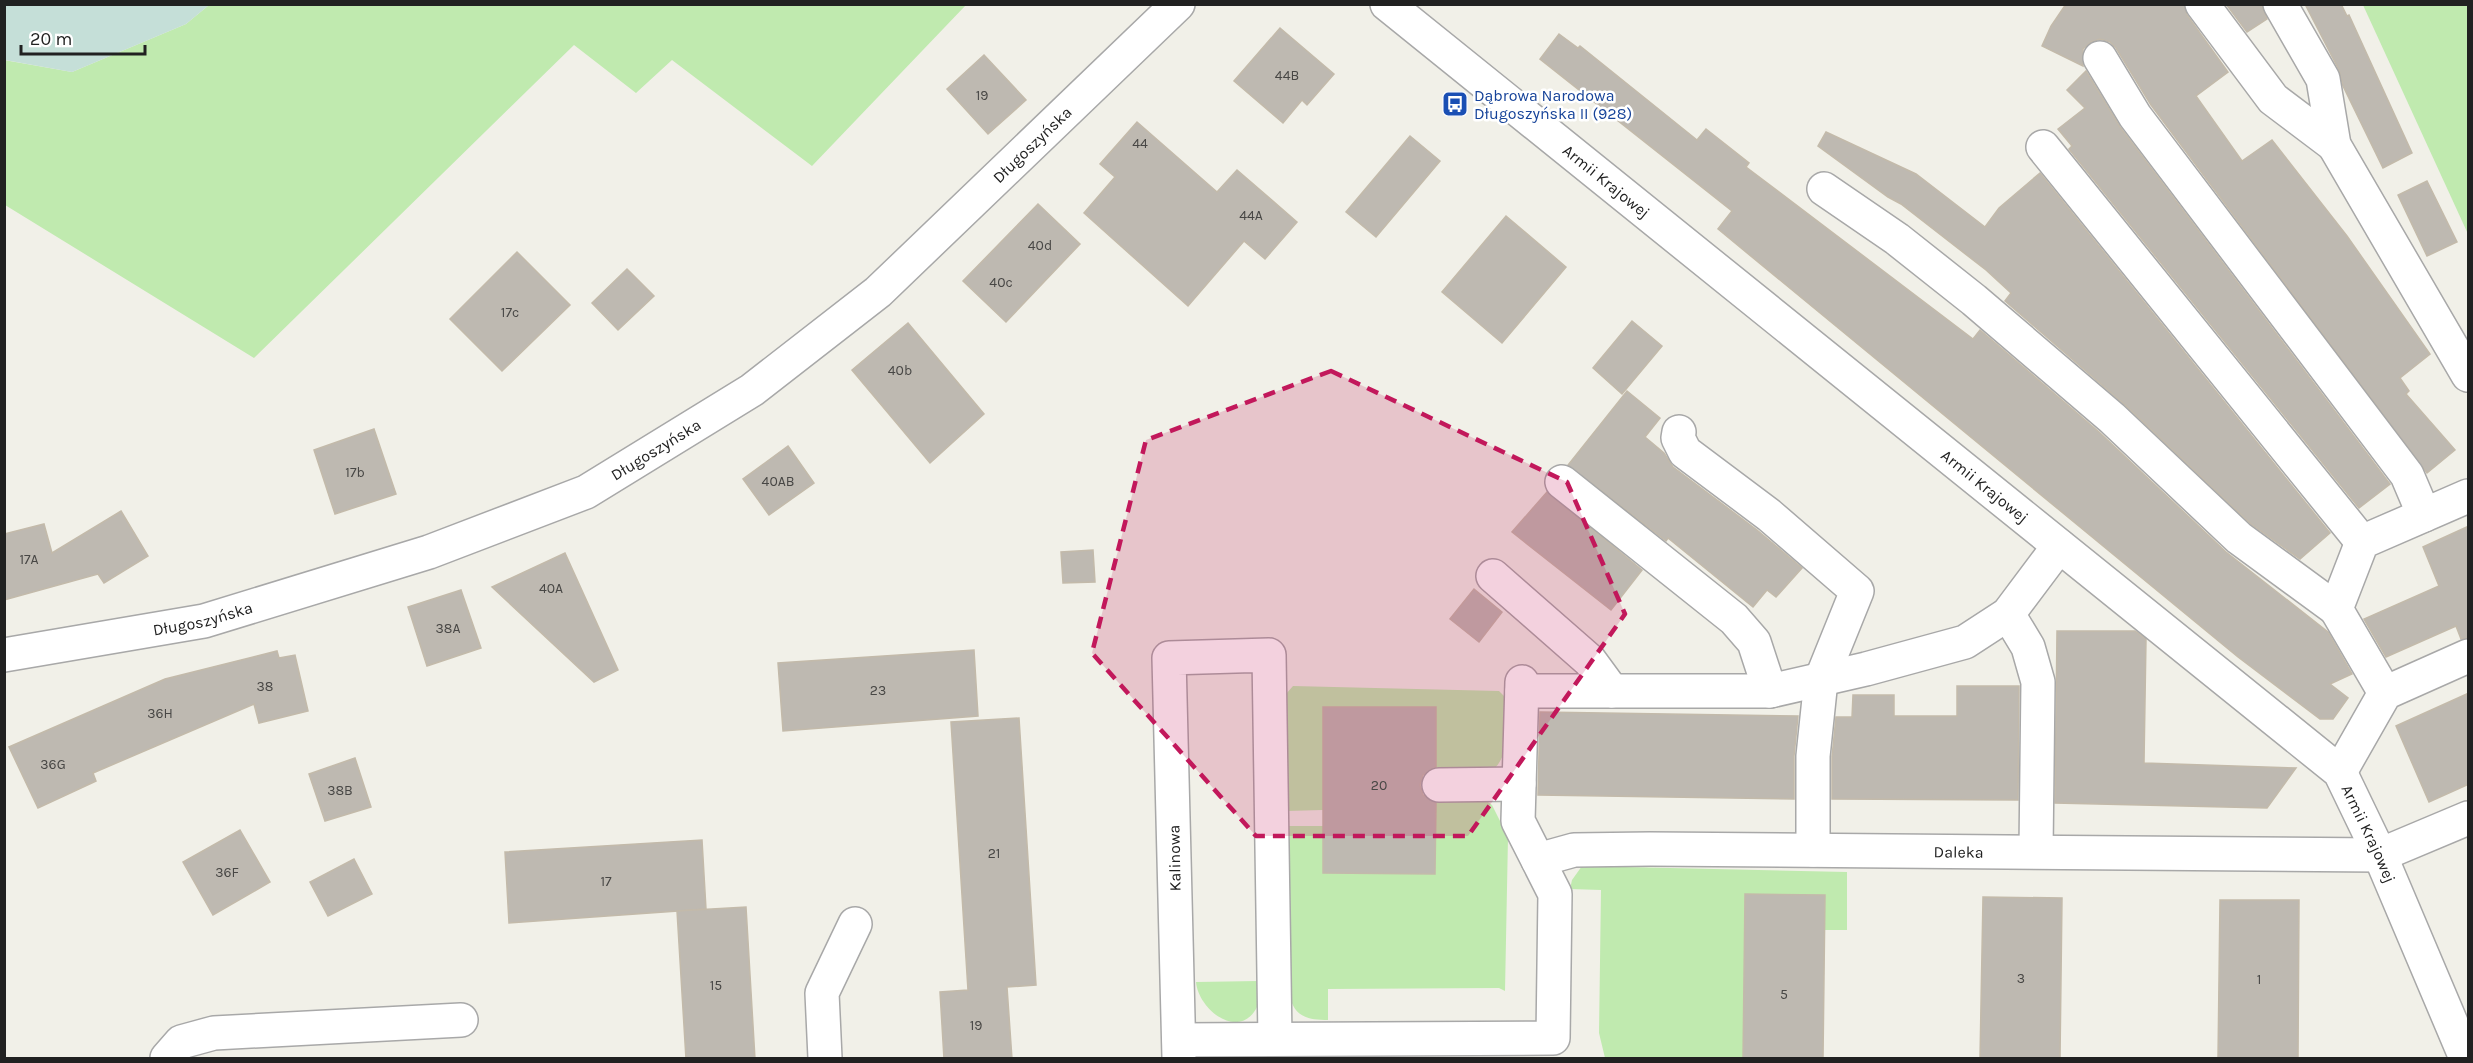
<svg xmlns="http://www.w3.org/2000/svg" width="2473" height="1063" viewBox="0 0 2473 1063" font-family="Karla,sans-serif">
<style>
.grass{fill:#c0eaaf}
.wetland{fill:#c5dfd8}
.building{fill:#beb9b1;stroke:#c3baaa;stroke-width:1.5}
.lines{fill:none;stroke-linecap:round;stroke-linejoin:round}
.minor-casing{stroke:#a8a8a8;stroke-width:36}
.minor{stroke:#fff;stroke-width:33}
.marked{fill:#c2185b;fill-opacity:0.2;stroke:#c2185b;stroke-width:4.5;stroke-dasharray:12 8;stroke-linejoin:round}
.labels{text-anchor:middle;stroke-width:5;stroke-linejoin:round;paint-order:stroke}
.number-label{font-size:14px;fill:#484745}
.transit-label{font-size:16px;fill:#164399;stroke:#fff;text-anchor:start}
.street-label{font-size:16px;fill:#212121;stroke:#fff}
</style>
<rect width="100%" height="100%" fill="#f1f0e8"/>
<g class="grass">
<polygon points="209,5 966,5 812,166 672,60 636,93 574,45 254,358 5,205 4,60 72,72 186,24"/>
<polygon points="2363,5 2468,5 2468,234"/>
<path d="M1293,686L1499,691L1506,698C1505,718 1513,762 1488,772C1474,777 1451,775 1436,776V707H1324L1323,810L1287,811L1286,694Z"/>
<path d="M1436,794L1481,797L1492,805L1508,837L1505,991L1499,988L1328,989V1020C1308,1020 1295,1017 1290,997L1287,826H1323V873L1435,874Z"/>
<polygon points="1582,866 1847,872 1847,930 1825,930 1824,895 1745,894 1743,1058 1605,1058 1599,1033 1601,890 1570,889 1572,880"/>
<path d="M1258,981C1258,990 1261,1001 1256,1009C1237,1041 1198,1008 1196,982Z"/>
</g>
<polygon class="wetland" points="4,5 5,4 209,5 186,24 72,72 5,60"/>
<g class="building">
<polygon points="2066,4 2184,4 2187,15 2228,72 2196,96 2242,161 2272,140 2347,236 2430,354 2400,378 2409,391 2406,394 2455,450 2427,473 2151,105 2116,48 2110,42 2100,39 2091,42 2083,49 2083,66 2042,46 2051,26"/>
<polygon points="2226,4 2261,4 2267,19 2247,32"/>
<polygon points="2305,4 2341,4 2347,16 2349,15 2412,153 2383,168 2343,86 2339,70"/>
<polygon points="1280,28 1334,74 1307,105 1302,100 1283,123 1234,81"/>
<polygon points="1559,34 1578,48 1580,46 1697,140 1706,129 1749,163 1746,167 1973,339 1980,330 2099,432 2226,552 2328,632 2352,674 2330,684 2348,698 2333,719 2320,719 2238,657 1718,229 1732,211 1540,59"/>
<polygon points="984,55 1026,100 988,134 947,89"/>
<polygon points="2086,71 2120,127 2390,484 2359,508 2069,149 2072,146 2058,129 2085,108 2067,90"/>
<polygon points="1137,122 1217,192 1237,170 1297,222 1265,259 1244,241 1188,306 1084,213 1115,177 1100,164"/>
<polygon points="1826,132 1916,174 1985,227 1999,208 2040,173 2330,533 2300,559 2251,524 2124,404 2005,301 2011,293 1986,270 1901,204 1888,197 1818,146"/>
<polygon points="1410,136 1440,161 1376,237 1346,212"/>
<polygon points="2427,181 2457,242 2427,256 2398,195"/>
<polygon points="1038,204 1080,244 1006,322 963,281"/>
<polygon points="1506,216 1566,267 1502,343 1442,292"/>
<polygon points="517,252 570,305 502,371 450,319"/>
<polygon points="627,269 654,296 618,330 592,303"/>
<polygon points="1632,321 1662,346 1622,394 1593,368"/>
<polygon points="908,323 984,414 930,463 852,370"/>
<polygon points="1627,391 1660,418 1645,437 1664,453 1673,467 1757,530 1802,568 1776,597 1767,590 1753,607 1668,538 1666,541 1568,465"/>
<polygon points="374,429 396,494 335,514 314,450"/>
<polygon points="788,446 814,483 769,515 743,479"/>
<polygon points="1547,492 1642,570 1611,610 1512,532"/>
<polygon points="121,511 148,556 104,583 98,574 4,600 4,534 44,524 52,553"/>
<polygon points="2469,526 2469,638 2461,639 2456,626 2386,657 2364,619 2439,586 2423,547"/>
<polygon points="1093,550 1095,582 1063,583 1061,552"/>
<polygon points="565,553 618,670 594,682 492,587"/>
<polygon points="1474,589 1502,612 1479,642 1450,619"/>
<polygon points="461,590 481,648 427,666 408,607"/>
<polygon points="2057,631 2135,631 2146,639 2144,763 2296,768 2267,808 2055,803"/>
<polygon points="974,650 978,716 783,731 778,663"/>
<polygon points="277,651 279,658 295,655 308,711 259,723 254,704 93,773 96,781 38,808 9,747 165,679"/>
<polygon points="1957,686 2019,686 2018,800 1832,799 1832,757 1836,717 1852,717 1853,695 1894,695 1894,716 1957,716"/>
<polygon points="2469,693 2469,784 2429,802 2396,726"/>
<polygon points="1323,707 1436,707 1436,767 1423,775 1420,785 1423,795 1436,803 1435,874 1323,873"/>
<polygon points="1540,712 1798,716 1794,756 1794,799 1538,795"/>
<polygon points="1019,718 1036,985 1007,987 1012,1059 944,1059 940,992 968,990 951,722"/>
<polygon points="355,758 371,807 325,821 309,774"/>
<polygon points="240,830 270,882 213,915 183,862"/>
<polygon points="702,840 706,909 509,923 505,852"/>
<polygon points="354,859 372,894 328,916 310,882"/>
<polygon points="1745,894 1825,895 1823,1059 1743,1059"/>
<polygon points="1983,897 2062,898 2060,1059 1980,1059"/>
<polygon points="2220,900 2299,900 2298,1059 2218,1059"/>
<polygon points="746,907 755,1059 686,1059 677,911"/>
</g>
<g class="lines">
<g class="minor-casing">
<g id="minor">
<path id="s1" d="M1387,4L2340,772L2380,855L2466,1058"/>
<polyline points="2202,4 2273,99 2334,145"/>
<polyline points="2280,4 2323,79 2334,145 2468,375"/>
<polyline points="2100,58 2135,116 2407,475 2424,515"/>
<polyline points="2043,147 2362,542"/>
<polyline points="1824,189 1897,239 1974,300 2112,418 2239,538 2336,609"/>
<polyline points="1679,432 1678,438 1685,452 1769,515 1857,591 1821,680 1813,756 1813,850"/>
<polyline points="1562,482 1734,619 1754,642 1770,691"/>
<polyline points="1493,576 1590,661 1612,691"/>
<polyline points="2008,614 2028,647 2038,682 2036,851"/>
<path id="s2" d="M4,655L204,621L429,552L586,492L752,390L878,292L1178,4"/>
<polyline points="1522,691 1770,691 1866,669 1965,642 2008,614 2059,546"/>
<polyline points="2385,693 2336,609 2362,542 2468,496"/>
<polyline points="2340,772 2385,693 2468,656"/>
<polyline points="1439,785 1519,784"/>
<path id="s3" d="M1538,860L1574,850L1650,849L2380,855L2468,818"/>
<polyline points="1179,1040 1553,1038 1555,894 1518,821 1522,682"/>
<polyline points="167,1058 181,1042 214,1033 461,1020"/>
<polyline points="825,1058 822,993 855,924"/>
<polyline points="1179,1058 1169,658 1269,655 1275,1039"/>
</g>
</g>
<use href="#minor" class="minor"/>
</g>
<path class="marked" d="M1331,371L1567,482L1625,614L1468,836H1256L1092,653L1146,440Z"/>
<defs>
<g id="bus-square" transform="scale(1.35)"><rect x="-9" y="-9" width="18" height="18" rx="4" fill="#1a4fb4" stroke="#fff"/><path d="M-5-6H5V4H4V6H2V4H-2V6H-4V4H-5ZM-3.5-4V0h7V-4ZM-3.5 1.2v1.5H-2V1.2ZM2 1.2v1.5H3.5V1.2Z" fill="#fff"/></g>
</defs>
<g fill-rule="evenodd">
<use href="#bus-square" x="1455" y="104"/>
</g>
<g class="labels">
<g class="number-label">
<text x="1287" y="80">44B</text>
<text x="982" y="100">19</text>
<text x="1140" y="148">44</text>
<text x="1251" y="220">44A</text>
<text x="1040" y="250">40d</text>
<text x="1001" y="287">40c</text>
<text x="510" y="317">17c</text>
<text x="900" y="375">40b</text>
<text x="355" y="477">17b</text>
<text x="778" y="486">40AB</text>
<text x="29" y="564">17A</text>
<text x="551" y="593">40A</text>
<text x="448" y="633">38A</text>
<text x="265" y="691">38</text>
<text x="878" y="695">23</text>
<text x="160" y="718">36H</text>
<text x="53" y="769">36G</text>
<text x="1379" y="790">20</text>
<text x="340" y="795">38B</text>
<text x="994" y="858">21</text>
<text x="227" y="877">36F</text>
<text x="606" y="886">17</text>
<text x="2021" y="983">3</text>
<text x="2259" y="984">1</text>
<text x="716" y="990">15</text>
<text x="1784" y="999">5</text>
<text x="976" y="1030">19</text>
</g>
<g class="transit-label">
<text x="1474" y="101">Dąbrowa Narodowa<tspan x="1474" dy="18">Długoszyńska II (928)</tspan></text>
</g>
<g class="street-label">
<text dy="6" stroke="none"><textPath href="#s2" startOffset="1174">Długoszyńska</textPath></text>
<text dy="6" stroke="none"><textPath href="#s1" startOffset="282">Armii Krajowej</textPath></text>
<text dy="6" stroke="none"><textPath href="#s2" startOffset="688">Długoszyńska</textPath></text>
<text dy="6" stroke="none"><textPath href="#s1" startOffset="768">Armii Krajowej</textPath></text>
<text dy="6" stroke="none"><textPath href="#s2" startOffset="202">Długoszyńska</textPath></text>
<text dy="6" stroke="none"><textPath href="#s1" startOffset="1292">Armii Krajowej</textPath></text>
<text dy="6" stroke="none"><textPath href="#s3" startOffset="422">Daleka</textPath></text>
<text transform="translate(1174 858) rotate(-91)" y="6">Kalinowa</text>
</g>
</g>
<rect width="2473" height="1063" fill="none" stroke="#212121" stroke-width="12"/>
<path d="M21 45v9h124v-9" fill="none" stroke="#212121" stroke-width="3"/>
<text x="30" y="45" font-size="18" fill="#212121" stroke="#ffffff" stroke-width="4.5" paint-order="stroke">20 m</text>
</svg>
